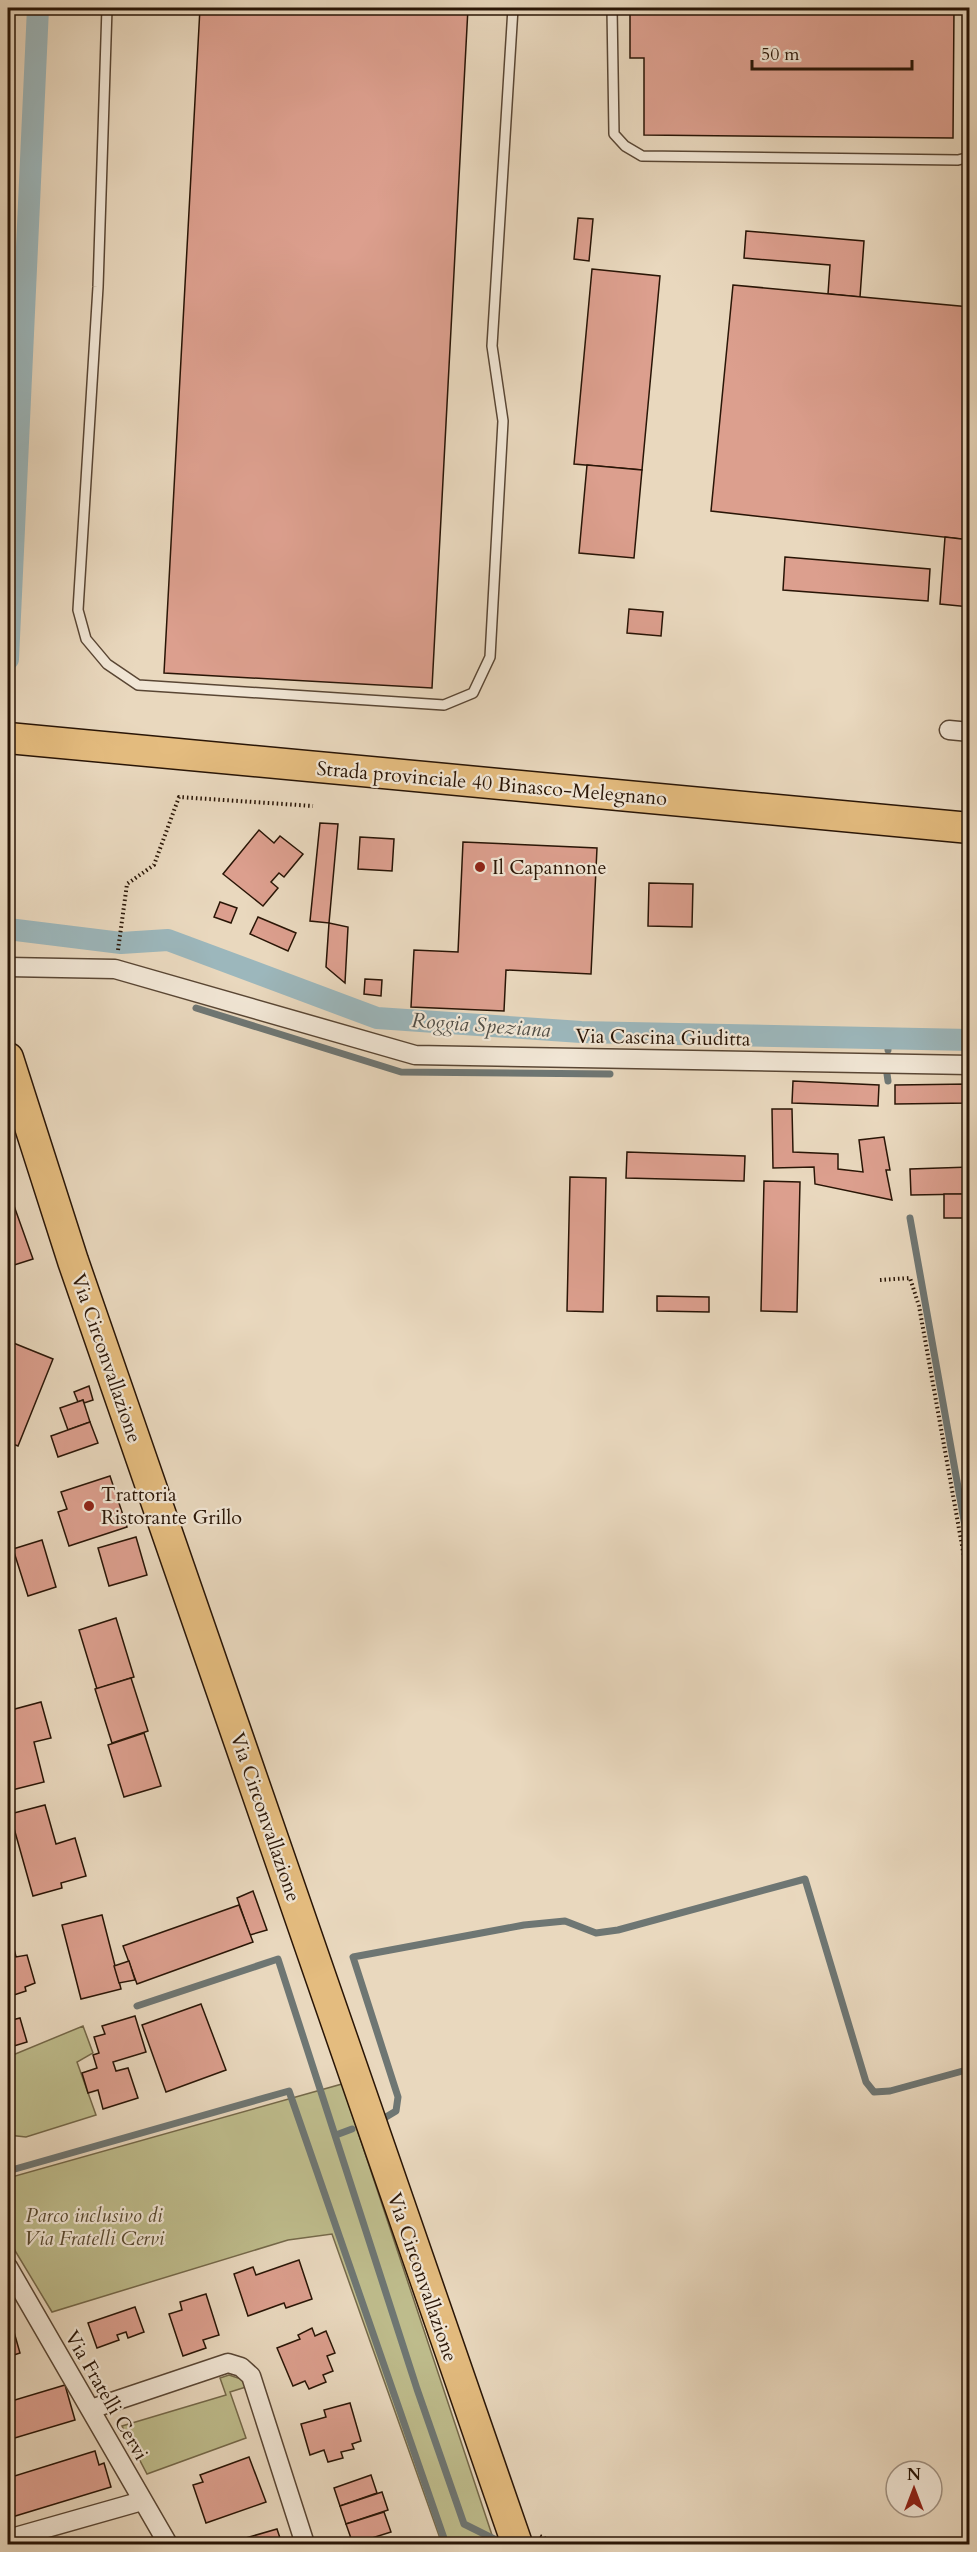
<svg xmlns="http://www.w3.org/2000/svg" width="977" height="2552" viewBox="0 0 977 2552" font-family="Cardo,serif">
<style>
.green{fill:#bebc8c;stroke:#746849;stroke-width:1.5}
.lines{fill:none;stroke-linecap:round;stroke-linejoin:round}
.stream{stroke:#6e7673;stroke-width:7}
.canal{stroke:#9cb7bc;stroke-width:22}
.building{fill:#dc9f8e;stroke:#291506;stroke-width:1.5}
.lane-casing{stroke:#594634;stroke-width:12}
.street-casing{stroke:#594634;stroke-width:21}
.primary-casing{stroke:#291506;stroke-width:33}
.path{stroke:#291506;stroke-width:4;stroke-dasharray:1.5 3;stroke-linecap:butt}
.lane{stroke:#f1e6d5;stroke-width:9}
.street{stroke:#f1e6d5;stroke-width:18}
.primary{stroke:#e4bc7f;stroke-width:30}
.poi-dot{fill:#8f2418;stroke:#f1e6d5;stroke-width:2}
.labels{text-anchor:middle;stroke-width:4.5;stroke-linejoin:round;paint-order:stroke}
.street-label{font-size:20px;fill:#291506;stroke:#f1e6d5}
.poi-label{font-size:20px;fill:#291506;stroke:#f1e6d5;text-anchor:start}
.park-label{font-size:20px;font-style:italic;fill:#56472e;stroke:#f1e6d5}
.water-label{font-size:21px;font-style:italic;fill:#514e46;stroke:#f1e6d5}
</style>
<rect width="100%" height="100%" fill="#e9d8be"/>
<filter id="stains"><feTurbulence type="fractalNoise" baseFrequency=".00333" numOctaves="4"/><feColorMatrix values="0 0 0 0 .2 0 0 0 0 .09 0 0 0 0 .02 0 0 0 .5 -.17"/></filter>
<radialGradient id="worn" r=".72"><stop offset=".6" stop-color="#630" stop-opacity="0"/><stop offset="1" stop-color="#630" stop-opacity=".3"/></radialGradient>
<g class="green">
<polygon points="83,2026 93,2053 77,2062 96,2115 26,2137 8,2135 8,2057"/>
<polygon points="342,2084 495,2544 442,2544 332,2234 288,2240 52,2312 8,2239 8,2178"/>
<polygon points="229,2375 244,2380 246,2387 230,2392 246,2438 147,2474 122,2426 226,2395 220,2378"/>
</g>
<g class="lines">
<g class="stream">
<polyline points="196,1008 401,1072 610,1074"/>
<polyline points="888,1038 888,1050"/>
<polyline points="887,1074 888,1081"/>
<polyline points="910,1218 970,1554"/>
<polyline points="137,2006 278,1959 417,2389 464,2524 496,2540"/>
<polyline points="386,2117 396,2111 398,2097 353,1957 524,1925 565,1921 596,1933 618,1930 805,1879 866,2082 874,2092 890,2091 970,2069"/>
<polyline points="336,2135 352,2129"/>
<polyline points="8,2171 289,2091 446,2544"/>
</g>
<g class="canal">
<polyline points="8,659 38,8"/>
<polyline points="8,929 121,943 168,940 377,1018 581,1032 970,1040"/>
</g>
</g>
<g class="building">
<polygon points="200,8 468,8 432,688 164,673"/>
<polygon points="630,8 954,8 953,138 644,135 644,58 630,58"/>
<polygon points="578,218 593,219 589,261 574,259"/>
<polygon points="746,231 864,241 860,297 828,294 830,265 744,258"/>
<polygon points="592,269 660,276 642,470 574,464"/>
<polygon points="733,285 970,307 970,540 711,511"/>
<polygon points="587,465 642,470 634,558 579,553"/>
<polygon points="945,537 970,540 970,607 940,604"/>
<polygon points="785,557 930,569 928,601 783,590"/>
<polygon points="629,609 663,612 661,636 627,633"/>
<polygon points="320,823 338,824 329,923 310,921"/>
<polygon points="259,830 274,843 280,836 303,854 284,877 279,873 271,882 278,888 263,906 223,874"/>
<polygon points="360,837 394,839 392,871 358,869"/>
<polygon points="463,842 597,848 591,974 506,970 504,1011 411,1007 414,950 458,952"/>
<polygon points="649,883 693,884 692,927 648,926"/>
<polygon points="220,902 237,908 231,923 214,917"/>
<polygon points="258,917 296,933 288,951 250,934"/>
<polygon points="329,923 348,927 345,983 326,967"/>
<polygon points="365,979 382,980 381,996 364,994"/>
<polygon points="793,1081 879,1085 878,1106 792,1103"/>
<polygon points="970,1084 970,1103 895,1104 895,1085"/>
<polygon points="772,1109 792,1109 793,1152 838,1154 838,1169 863,1172 859,1140 884,1137 890,1170 886,1170 892,1200 815,1184 814,1167 773,1168"/>
<polygon points="627,1152 745,1156 744,1181 626,1178"/>
<polygon points="970,1167 970,1194 911,1195 910,1169"/>
<polygon points="570,1177 606,1178 603,1312 567,1311"/>
<polygon points="764,1181 800,1182 797,1312 761,1311"/>
<polygon points="8,1189 33,1259 8,1267"/>
<rect x="944" y="1194" width="26" height="24"/>
<polygon points="657,1296 709,1297 709,1312 657,1311"/>
<polygon points="11,1342 53,1359 18,1446 8,1442 8,1352"/>
<polygon points="89,1386 93,1400 84,1403 83,1400 78,1402 74,1392"/>
<polygon points="83,1400 90,1422 68,1430 60,1408"/>
<polygon points="90,1422 98,1443 58,1457 51,1436"/>
<polygon points="110,1476 127,1527 69,1546 58,1512 67,1509 61,1492"/>
<polygon points="136,1537 147,1575 109,1586 98,1548"/>
<polygon points="42,1540 56,1587 28,1596 13,1549"/>
<polygon points="116,1618 134,1677 97,1689 79,1630"/>
<polygon points="131,1678 148,1731 112,1743 95,1689"/>
<polygon points="41,1702 51,1738 34,1742 44,1782 8,1791 8,1706 10,1705 11,1710"/>
<polygon points="144,1733 161,1786 124,1797 108,1745"/>
<polygon points="45,1805 56,1844 75,1838 86,1876 61,1883 62,1888 33,1896 10,1814"/>
<polygon points="253,1891 267,1930 250,1935 237,1898"/>
<polygon points="239,1905 253,1942 137,1984 123,1946"/>
<polygon points="102,1915 121,1989 81,1999 62,1925"/>
<polygon points="14,1949 16,1957 27,1955 35,1983 25,1987 26,1991 8,1997 8,1951"/>
<polygon points="129,1961 135,1980 119,1983 114,1966"/>
<polygon points="201,2004 226,2070 166,2092 142,2025"/>
<polygon points="135,2016 146,2052 113,2062 116,2071 128,2068 138,2098 103,2109 98,2090 88,2093 82,2073 97,2068 93,2055 99,2053 94,2037 105,2034 102,2026"/>
<polygon points="20,2018 27,2042 14,2046 8,2044 8,2021"/>
<polygon points="299,2260 312,2299 286,2308 284,2303 248,2316 234,2274 253,2267 256,2275"/>
<polygon points="206,2294 219,2335 203,2340 206,2348 183,2356 169,2314 182,2310 180,2302"/>
<polygon points="135,2307 144,2332 128,2338 126,2332 117,2335 119,2340 97,2348 88,2323"/>
<polygon points="8,2311 20,2353 8,2357"/>
<polygon points="312,2328 315,2336 326,2331 335,2353 327,2356 333,2371 323,2375 326,2382 309,2389 305,2381 293,2386 277,2348 300,2339 298,2335"/>
<polygon points="65,2385 75,2420 8,2440 8,2402"/>
<polygon points="350,2403 361,2441 352,2444 354,2449 341,2452 343,2458 328,2462 324,2450 310,2455 301,2424 326,2417 324,2410"/>
<polygon points="95,2451 99,2465 104,2463 111,2487 12,2517 8,2503 8,2478"/>
<polygon points="249,2457 266,2502 206,2523 193,2485 203,2482 200,2475"/>
<polygon points="371,2475 377,2493 340,2506 334,2488"/>
<polygon points="382,2492 388,2510 346,2524 340,2506"/>
<polygon points="384,2512 391,2532 353,2544 346,2524"/>
<polygon points="277,2529 282,2544 233,2544 232,2542"/>
</g>
<g class="lines">
<g class="lane-casing">
<g id="lane">
<polyline points="107,8 98,287 78,610 86,639 107,664 138,685 444,705 473,693 490,657 503,421 492,346 513,8"/>
<polyline points="612,8 614,134 625,146 642,156 958,160 970,157"/>
</g>
</g>
<g class="street-casing">
<g id="street">
<polyline points="949,730 970,732"/>
<polyline points="8,967 115,969 415,1055 970,1065"/>
<polyline points="8,2267 168,2544"/>
<polyline points="91,2409 228,2363 241,2367 251,2376 305,2544"/>
<polyline points="8,2539 142,2501"/>
</g>
</g>
<g class="primary-casing">
<g id="primary">
<polyline points="8,738 970,828"/>
<polyline points="8,1058 73,1261 517,2544"/>
</g>
</g>
<g class="path">
<polyline points="118,950 127,884 154,865 179,797 313,806"/>
<polyline points="880,1280 910,1278 919,1306 970,1590"/>
<polyline points="540,2536 555,2544"/>
</g>
<use href="#lane" class="lane"/>
<use href="#street" class="street"/>
<use href="#primary" class="primary"/>
</g>
<g class="poi-dot">
<circle cx="480" cy="867" r="6"/>
<circle cx="89" cy="1506" r="6"/>
</g>
<g class="labels">
<g class="street-label">
<text transform="translate(492 783) rotate(5)" y="7">Strada provinciale 40 Binasco-Melegnano</text>
<text transform="translate(663 1037) rotate(1)" y="7">Via Cascina Giuditta</text>
<text transform="translate(107 1358) rotate(71)" y="7">Via Circonvallazione</text>
<text transform="translate(266 1817) rotate(71)" y="7">Via Circonvallazione</text>
<text transform="translate(423 2277) rotate(71)" y="7">Via Circonvallazione</text>
<text transform="translate(107 2395) rotate(60)" y="7">Via Fratelli Cervi</text>
</g>
<g class="poi-label">
<text x="492" y="874">Il Capannone</text>
<text x="101" y="1501">Trattoria<tspan x="101" dy="23">Ristorante Grillo</tspan></text>
</g>
<g class="park-label">
<text x="94" y="2222">Parco inclusivo di<tspan x="94" dy="23">Via Fratelli Cervi</tspan></text>
</g>
<g class="water-label">
<text transform="translate(481 1025) rotate(4)" y="7">Roggia Speziana</text>
</g>
</g>
<rect width="977" height="2552" fill="none" stroke="#e9d8be" stroke-width="30"/>
<rect x="9" y="9" width="959" height="2534" fill="none" stroke="#291506" stroke-width="3"/>
<rect x="15" y="15" width="947" height="2522" fill="none" stroke="#291506" stroke-width="1.5"/>
<g transform="translate(914 2489)"><circle r="28" fill="#f1e6d5" stroke="#a19282" stroke-width="1.5"/>
<path d="M0-4.5L10 22L0 15L-10 22Z" fill="#8f2418"/>
<text y="-9" font-size="16" font-weight="bold" text-anchor="middle" fill="#291506">N</text>
</g>
<path d="M752 60v9h160v-9" fill="none" stroke="#291506" stroke-width="3"/>
<text x="761" y="60" font-size="18" fill="#291506" stroke="#f1e6d5" stroke-width="4.5" paint-order="stroke">50 m</text>
<rect width="100%" height="100%" filter="url(#stains)"/>
<rect width="100%" height="100%" fill="url(#worn)"/>
</svg>
